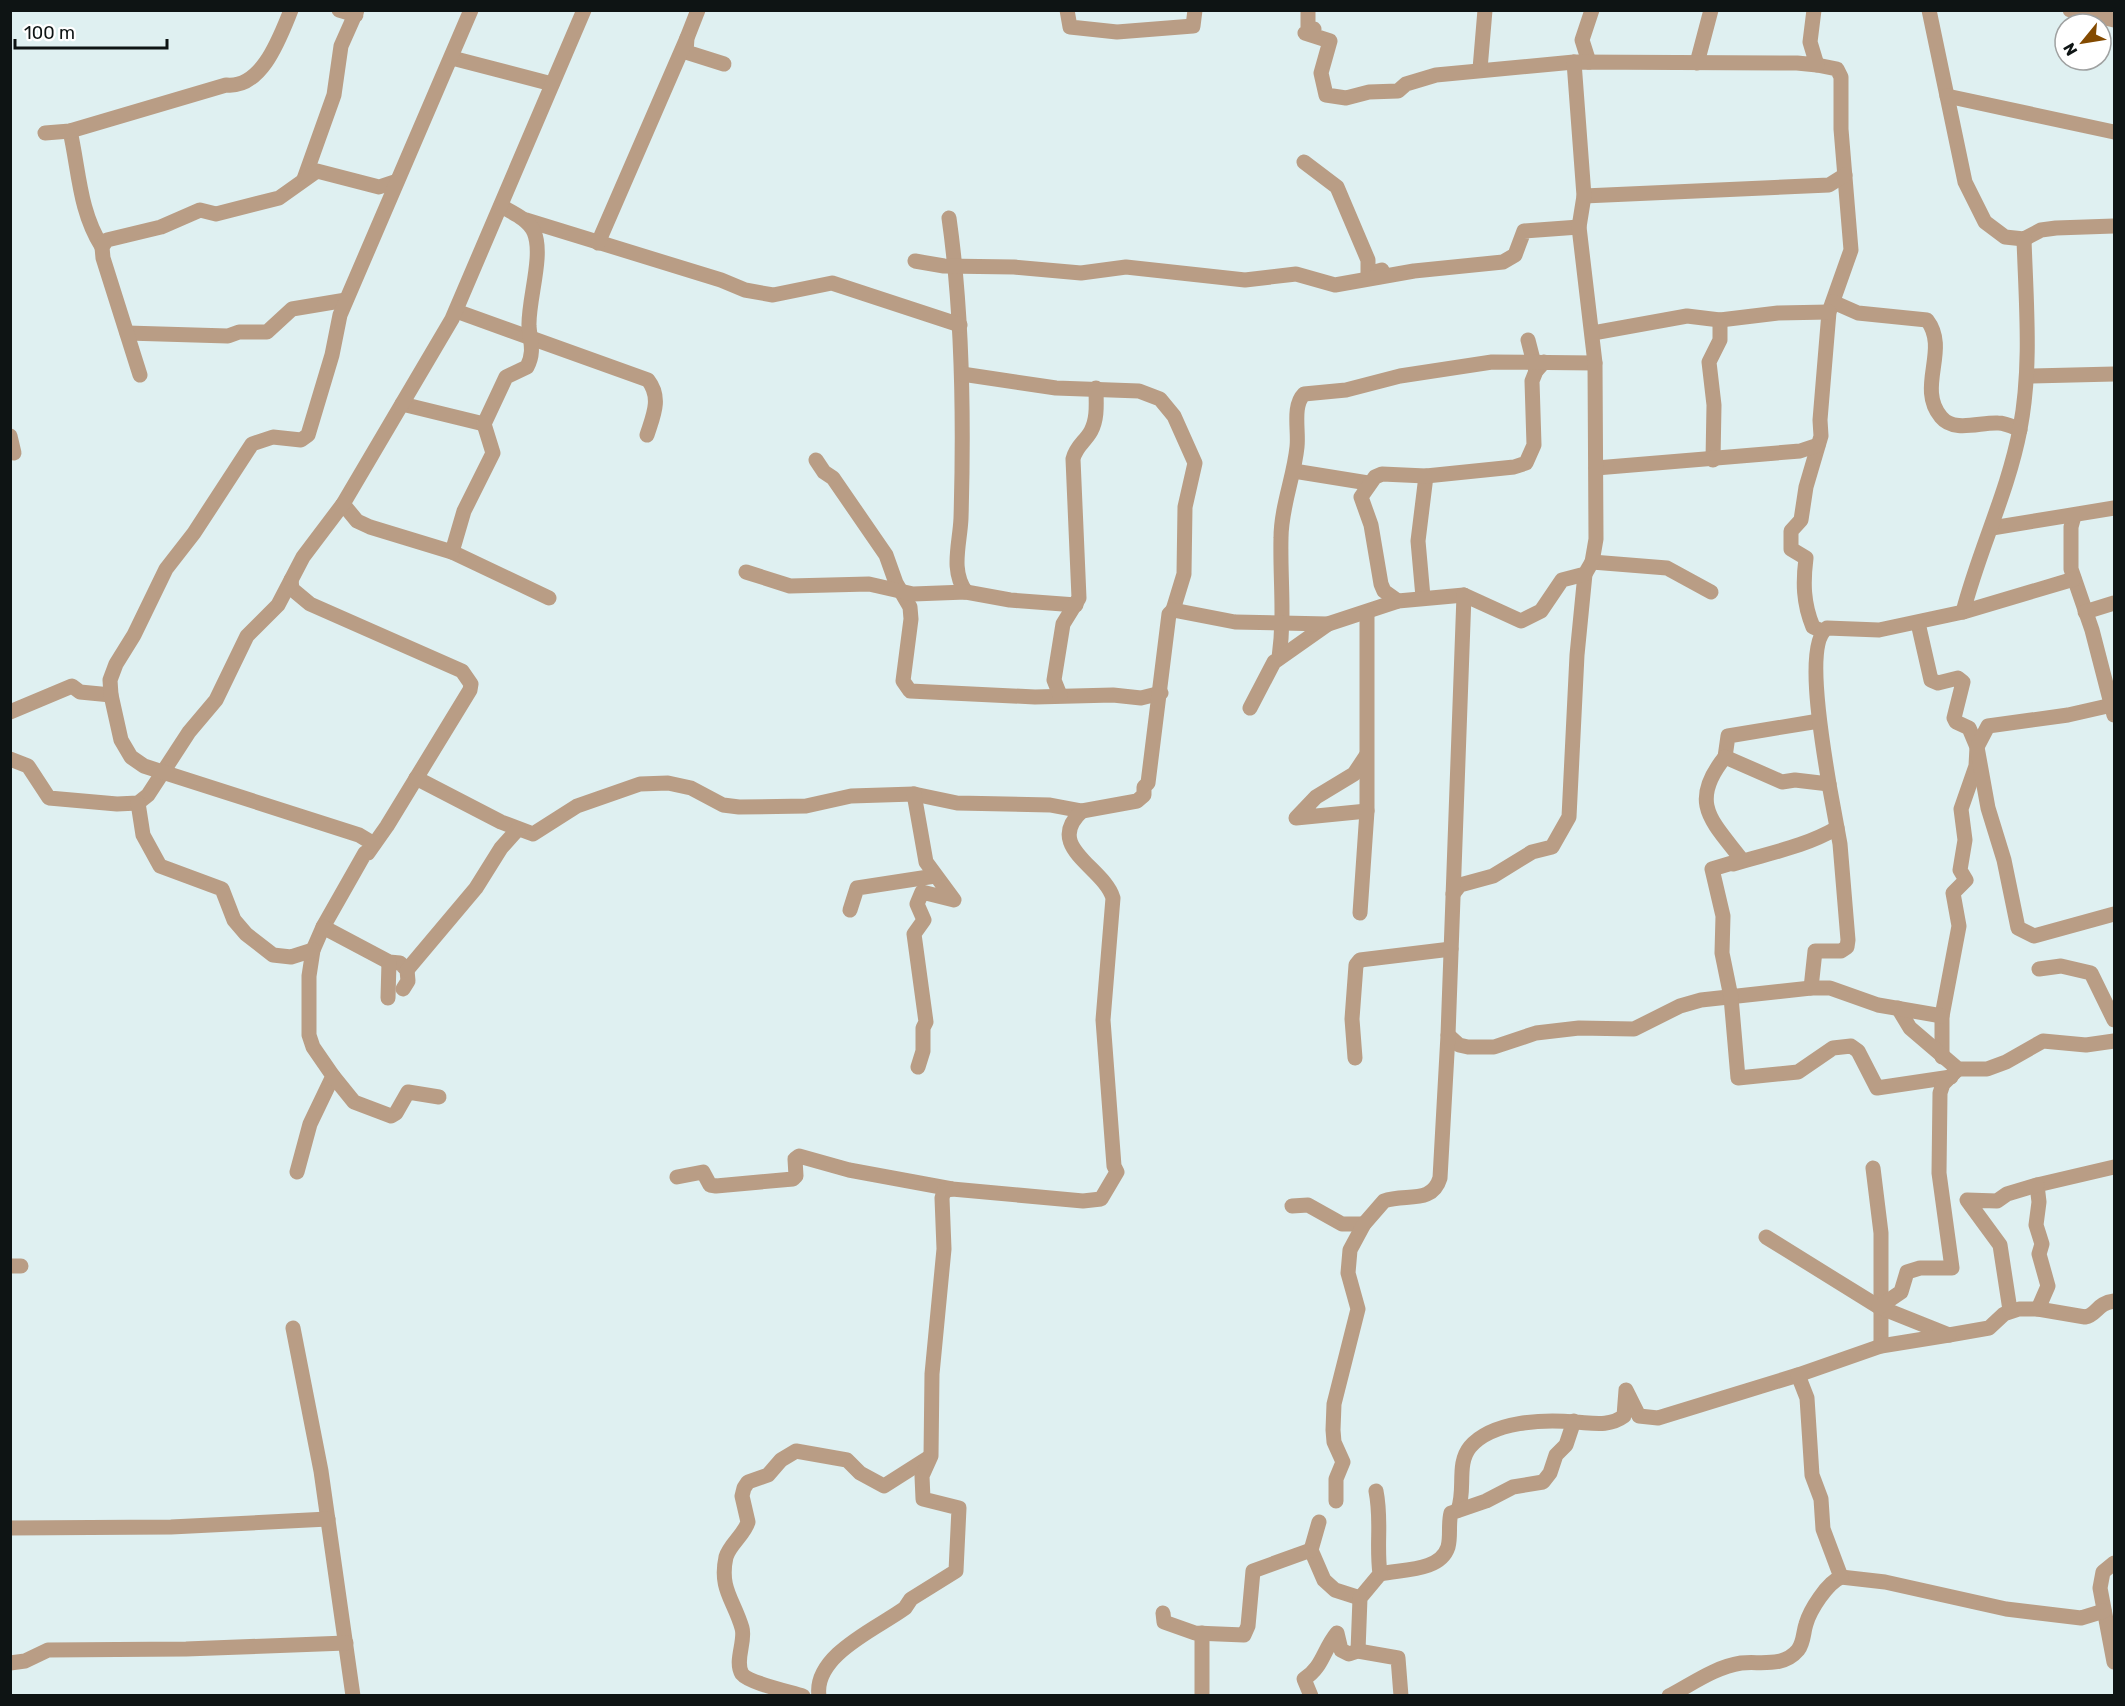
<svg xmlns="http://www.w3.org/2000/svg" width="2125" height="1706" viewBox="0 0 2125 1706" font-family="Rubik,sans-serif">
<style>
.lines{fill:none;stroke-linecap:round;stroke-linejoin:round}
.minor{stroke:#b99d85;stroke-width:15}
</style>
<rect width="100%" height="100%" fill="#dff0f1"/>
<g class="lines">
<g class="minor">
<polyline points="339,10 356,15"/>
<polyline points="698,10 687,38 686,52 724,64"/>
<polyline points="1067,10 1070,27 1117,32 1193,26 1195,10"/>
<polyline points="1308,10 1308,28 1314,29 1305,33 1330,41 1321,73 1326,95 1346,98 1369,92 1398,91 1406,84 1436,75 1574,62"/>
<polyline points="1929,10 1965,182 1985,222 2005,237 2024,239 2041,230 2056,228 2114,226"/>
<polyline points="2070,10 2114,20"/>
<polyline points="452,58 552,84"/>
<polyline points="1589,62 1582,40 1592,10"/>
<polyline points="1697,63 1711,10"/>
<path d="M1817,65L1837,69L1841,77V129L1851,250L1829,312L1820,420L1821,436L1806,487L1801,520L1791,531V549L1806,558C1803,582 1803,603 1813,627L1822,631"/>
<polyline points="1480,69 1485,10"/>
<polyline points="1947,96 2114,132"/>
<path d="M70,131C79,170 79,211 102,247"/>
<path d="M45,133L70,131L226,85C262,89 280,37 291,10"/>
<polyline points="1304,162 1337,187 1368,260 1368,274 1382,270"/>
<polyline points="304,179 334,95 341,46 357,10"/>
<polyline points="1584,196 1829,185 1845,175"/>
<path d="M949,218C963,317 964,418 961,518C960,544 950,570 966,592"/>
<polyline points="526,220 721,280 745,290 773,295 832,283 960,325"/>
<polyline points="598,243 687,38"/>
<polyline points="915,261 944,266 1014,267 1081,273 1126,267 1245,280 1296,274 1335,285 1414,271 1503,262 1515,255 1524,231 1579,227"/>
<path d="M1833,302L1858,313L1927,320C1950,350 1916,387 1941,417C1954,433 1980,422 1998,423C2006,423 2013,427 2020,430"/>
<path d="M456,311L648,380C662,398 653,416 647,435"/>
<polyline points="127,333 228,336 239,332 267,332 292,309 346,300"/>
<polyline points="1593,333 1687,316 1720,320 1778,313 1829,312"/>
<polyline points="1528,340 1536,371"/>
<polyline points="962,374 1056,388 1139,391 1160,399 1174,416 1195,463 1185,507 1184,574 1173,610"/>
<polyline points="140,375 103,258 102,247 107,240 161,227 200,210 216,214 279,198 317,171 379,187 397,181"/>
<polyline points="2027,376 2114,374"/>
<polyline points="402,404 484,424"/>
<polyline points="10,436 14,453"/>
<polyline points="816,460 824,472 833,478 886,555 896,583 910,607 911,619 903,681 910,691 1035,697 1113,695 1141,698 1161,693"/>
<polyline points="1713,460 1714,405 1709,362 1720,340 1720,320"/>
<polyline points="1596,468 1800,451 1818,445"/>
<polyline points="1300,472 1368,483"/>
<polyline points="343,504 357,521 370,527 452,552 549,598"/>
<polyline points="2074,516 2071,527 2071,569 2092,630 2114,715"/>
<polyline points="1992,528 2114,508"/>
<path d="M452,552L464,511L493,453L484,424L506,377L527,367C535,352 530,341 529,326C528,300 544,255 534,232C528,219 513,213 501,206"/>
<polyline points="1592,562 1667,568 1711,592"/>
<polyline points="746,572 790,586 869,584 913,594 966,592 1010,600 1076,605"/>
<polyline points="291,580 292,589 310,604 462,671 471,684 470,690 387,826 368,853 365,853 323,927 313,950 309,976 309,1035 313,1047 333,1076 310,1124 297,1172"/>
<polyline points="1423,597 1418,541 1426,476"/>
<polyline points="1398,601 1384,591 1381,584 1371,525 1361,497 1375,477 1382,474 1426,476 1514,467 1526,463 1534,445 1532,381 1536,371 1544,362"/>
<polyline points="1963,612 2074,579"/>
<polyline points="2085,612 2114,603"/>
<polyline points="1918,623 1931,680 1938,683 1958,678 1963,682 1954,718 1956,722 1969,728 1977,747 1976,766 1961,809 1965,840 1960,870 1966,880 1953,893 1959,926 1942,1016 1942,1057"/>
<path d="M1279,658C1285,615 1280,580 1281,538C1281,507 1294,477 1297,447C1299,431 1292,406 1304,394L1346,390L1400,376L1492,362L1595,363"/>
<path d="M1060,695L1054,680L1063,624L1079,598L1073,459C1076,446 1085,442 1091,431C1098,418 1096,402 1096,388"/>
<polyline points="2112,705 2068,715 1988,726 1977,747 1988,808 2004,860 2018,928 2034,936 2114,914"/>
<polyline points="1250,708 1274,662 1328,624"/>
<polyline points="10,712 72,686 80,692 111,695"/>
<polyline points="1366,756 1354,774 1316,797 1296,818 1367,811"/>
<polyline points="1725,757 1728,736 1819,721"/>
<polyline points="10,759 28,766 49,798 117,804 138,803 148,795 189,732 216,700 247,636 278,605 303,557 343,504 452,319 584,10"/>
<polyline points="416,778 501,822 533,834 577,806 640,784 668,783 691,788 723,805 739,807 806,806 851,796 914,794 957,803 1050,805 1082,811 1137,801 1144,795 1144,787 1148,783 1169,614 1173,610 1235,622 1328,624 1398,601 1464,595"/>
<polyline points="914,794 926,862 954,900 922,892 917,904 924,920 914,934 926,1022 923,1028 923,1051 918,1067"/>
<polyline points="138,803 143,835 160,866 222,889 234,920 246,934 273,955 291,957 313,950"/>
<polyline points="374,844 359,835 144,766 131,757 121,740 111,695 110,680 116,664 134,635 166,569 194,533 252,444 273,437 301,440 308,435 332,355 340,315 471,10"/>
<path d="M1733,864C1769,853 1804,847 1837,828"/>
<polyline points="1453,894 1460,885 1493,876 1532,852 1552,847 1569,817 1577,655 1585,574"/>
<polyline points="850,910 857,888 935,876"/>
<polyline points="1360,913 1367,811 1367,613"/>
<polyline points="323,927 389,962 400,963 407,970 408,981 403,989"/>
<polyline points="2039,969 2061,966 2091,973 2114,1020"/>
<polyline points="407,970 476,888 501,848 518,829"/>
<polyline points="1811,988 1815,951 1841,951 1847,947 1848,940 1840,844 1829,784"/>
<polyline points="388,998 389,962"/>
<polyline points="1898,1008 1910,1028 1958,1069 1987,1069 2006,1062 2043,1041 2086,1045 2114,1041"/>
<polyline points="1448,1035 1459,1045 1468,1047 1494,1047 1536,1033 1579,1028 1634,1029 1680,1006 1701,1000 1811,988 1830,988 1878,1005 1942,1016"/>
<polyline points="1355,1058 1352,1019 1356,965 1360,960 1451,949"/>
<polyline points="333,1076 354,1102 391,1116 396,1113 408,1092 439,1097"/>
<path d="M1951,1077L1877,1088L1858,1051L1851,1046L1833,1048L1798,1072L1738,1078L1731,997L1722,953L1723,916L1712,869L1742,860C1712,821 1688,803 1725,757L1782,782L1795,780L1829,784C1825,757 1803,644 1827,628L1879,630L1963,612C1979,550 2008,492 2020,429C2032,367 2026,302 2024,239"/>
<polyline points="1873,1168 1881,1233 1881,1346"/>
<path d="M677,1177L703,1172L710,1185L716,1186L793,1179L796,1176L795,1159L799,1156L849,1170L952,1189L1083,1201L1101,1199L1117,1172L1114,1166L1103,1020L1113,898C1104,867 1043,847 1082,811"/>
<polyline points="1292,1206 1308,1205 1342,1224 1364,1224"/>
<path d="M1766,1237L1879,1307L1949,1335L1989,1328L2004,1314L2019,1309H2038L2085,1317C2097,1315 2097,1303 2114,1301"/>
<polyline points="10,1266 21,1266"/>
<polyline points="1879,1307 1901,1292 1907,1272 1920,1268 1952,1268 1939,1173 1940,1093 1943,1084 1958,1069"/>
<polyline points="2038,1309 2048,1286 2039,1254 2042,1244 2036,1225 2039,1202 2037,1185 2114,1167"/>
<polyline points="2010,1310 2000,1245 1967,1200 1997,1201 2007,1194 2037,1185"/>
<polyline points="293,1328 321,1471 353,1696"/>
<path d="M1336,1501V1479L1343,1462L1334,1442L1333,1430L1334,1404L1358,1309L1348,1273L1350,1250L1364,1224L1384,1201C1405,1193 1432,1205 1440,1178L1448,1035L1464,595L1521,621L1541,611L1562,580L1585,574L1592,562L1596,539L1595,363L1579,227L1584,196L1574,62L1797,63L1817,65L1810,42L1814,10"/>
<path d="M1458,1510C1466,1490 1456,1464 1470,1447C1492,1421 1544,1419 1575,1422C1593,1423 1609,1427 1624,1416L1626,1390L1639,1416L1658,1418L1798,1375"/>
<polyline points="1319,1522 1311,1550 1324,1580 1335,1590 1360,1598"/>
<polyline points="10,1528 171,1527 328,1519"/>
<polyline points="2114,1563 2103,1572 2100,1588 2114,1662"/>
<path d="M1380,1574C1401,1569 1440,1572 1448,1547C1451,1536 1448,1524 1451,1513L1486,1501L1513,1487L1543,1482L1550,1473L1556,1455L1566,1445L1574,1421"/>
<polyline points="1841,1577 1885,1582 2006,1609 2081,1618 2104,1611"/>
<polyline points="1163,1613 1164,1622 1195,1633 1244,1635 1248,1626 1253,1571 1311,1550"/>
<polyline points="1202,1633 1202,1696"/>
<path d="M1358,1651L1360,1598L1380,1574C1376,1544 1382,1521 1376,1491"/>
<polyline points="10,1663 25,1661 48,1650 186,1649 346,1643"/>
<path d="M803,1696C791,1692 749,1683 742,1674C734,1661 746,1641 742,1628C734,1600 719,1589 726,1557C730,1544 744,1535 748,1522L742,1496L744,1488L748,1482L768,1475L781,1460L796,1451L847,1460L860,1473L884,1486L928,1458"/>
<path d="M819,1696C813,1655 878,1628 905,1608L911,1599L956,1571L959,1508L923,1499L922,1476L931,1456L932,1374L944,1249L942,1198L944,1191L952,1189"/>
<path d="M1311,1696L1304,1679C1323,1667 1323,1650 1337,1633L1341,1650L1349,1654L1358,1651L1398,1658L1401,1696"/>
<path d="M1669,1696C1692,1684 1715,1667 1741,1663C1760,1661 1783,1668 1798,1650C1804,1642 1803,1633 1806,1624C1810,1610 1827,1583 1841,1577L1823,1529L1821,1499L1812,1475L1807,1398L1798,1375L1881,1346L1949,1335"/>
</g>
</g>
<rect width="2125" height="1706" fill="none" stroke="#0e1414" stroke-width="24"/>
<g transform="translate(2083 42) rotate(240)"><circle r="28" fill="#ffffff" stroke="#9fa1a1" stroke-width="1.5"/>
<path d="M0-4.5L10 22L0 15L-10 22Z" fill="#834a00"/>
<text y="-9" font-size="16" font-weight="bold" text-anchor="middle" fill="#0e1414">N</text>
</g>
<path d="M15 39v9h152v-9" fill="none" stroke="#0e1414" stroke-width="3"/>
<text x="24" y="39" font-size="18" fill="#0e1414" stroke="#ffffff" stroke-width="4.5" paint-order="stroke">100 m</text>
</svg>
